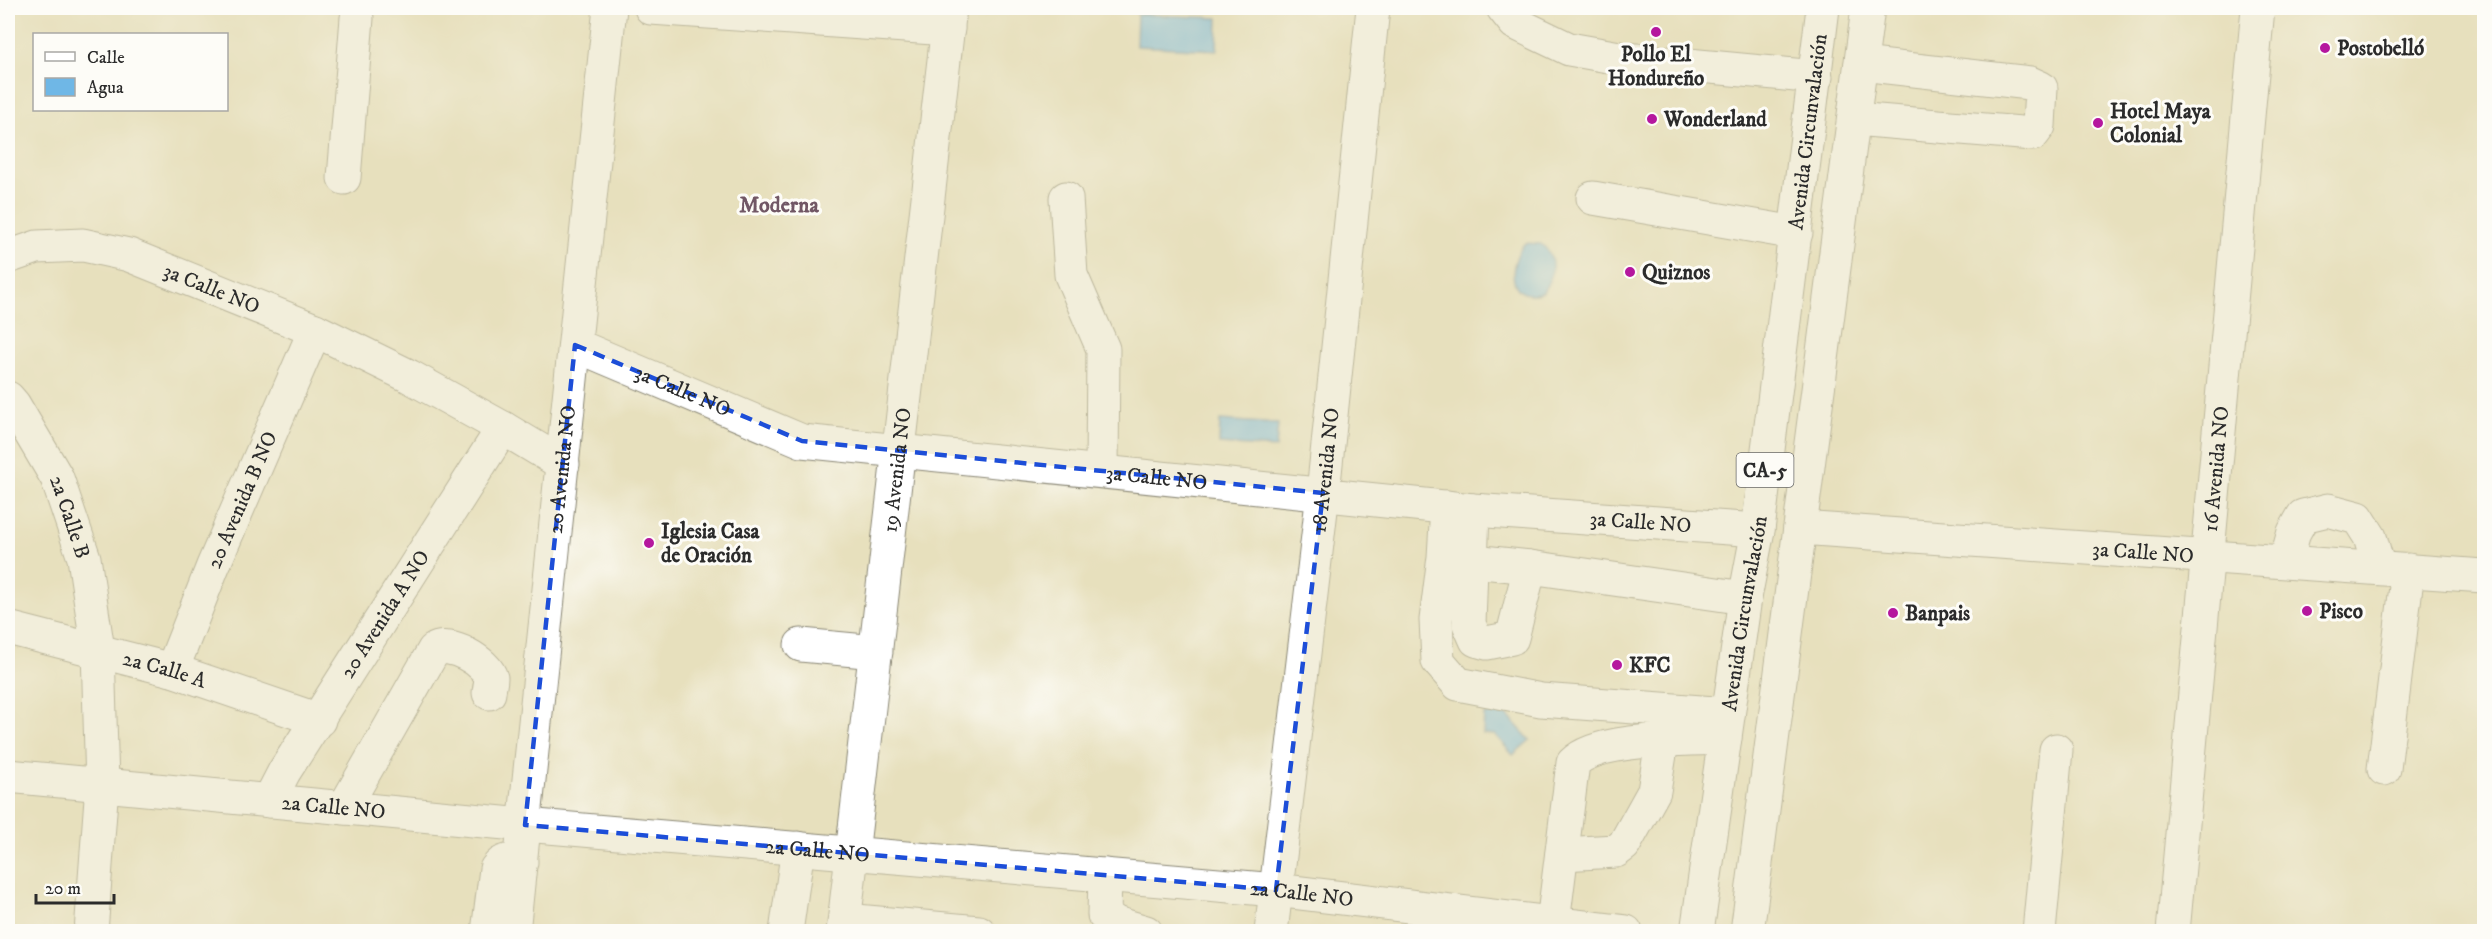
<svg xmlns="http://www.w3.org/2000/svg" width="2492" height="939" viewBox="0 0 2492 939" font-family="'IM FELL DW Pica',serif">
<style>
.water{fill:#6fb7e6;stroke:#4d7188;stroke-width:1.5}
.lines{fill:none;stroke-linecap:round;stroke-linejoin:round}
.minor-casing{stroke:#898674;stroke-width:35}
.highway-casing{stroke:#898674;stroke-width:35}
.minor{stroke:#fff;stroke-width:33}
.highway{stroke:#fff;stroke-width:33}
.marked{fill:none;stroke:#1d4ed8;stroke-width:4.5;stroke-dasharray:12 8;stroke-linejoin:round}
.poi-dot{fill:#b5179e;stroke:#fdfcf7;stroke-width:2}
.labels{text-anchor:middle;stroke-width:6;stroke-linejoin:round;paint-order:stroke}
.shield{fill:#fdfcf7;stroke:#6a6a68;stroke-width:1.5}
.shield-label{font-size:20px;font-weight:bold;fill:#2b2b2b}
.poi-label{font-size:21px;font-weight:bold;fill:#2b2b2b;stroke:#fdfcf7;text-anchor:start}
.street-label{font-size:21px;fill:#2b2b2b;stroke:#fdfcf7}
.neighbourhood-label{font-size:22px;font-weight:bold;fill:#715765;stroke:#fdfcf7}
</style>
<rect width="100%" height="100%" fill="#fdfcf7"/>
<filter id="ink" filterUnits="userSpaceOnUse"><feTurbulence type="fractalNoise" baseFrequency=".0167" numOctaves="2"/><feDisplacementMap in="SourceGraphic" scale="12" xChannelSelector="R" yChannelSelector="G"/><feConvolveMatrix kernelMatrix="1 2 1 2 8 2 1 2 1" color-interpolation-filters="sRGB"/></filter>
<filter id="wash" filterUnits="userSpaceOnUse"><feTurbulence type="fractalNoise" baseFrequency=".008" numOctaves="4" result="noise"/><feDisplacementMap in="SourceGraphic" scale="24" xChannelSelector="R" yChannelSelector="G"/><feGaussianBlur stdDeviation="1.35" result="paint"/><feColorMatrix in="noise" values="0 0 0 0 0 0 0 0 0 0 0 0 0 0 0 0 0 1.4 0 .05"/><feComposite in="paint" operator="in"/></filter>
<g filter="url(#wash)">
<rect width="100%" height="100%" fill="#e7e0bd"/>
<g class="water">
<polygon points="1137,14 1218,18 1217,50 1136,46"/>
<path d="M1525,243L1541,244C1558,257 1553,277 1543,292C1506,304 1508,262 1525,243Z"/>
<polygon points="1220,420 1278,424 1276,448 1219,444"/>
<polygon points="1484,714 1507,715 1530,740 1513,755 1495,735 1483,734"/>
</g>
</g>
<g filter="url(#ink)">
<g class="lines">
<g class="minor-casing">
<g id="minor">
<polyline points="651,8 948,29"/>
<polyline points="1503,8 1515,23 1569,49 1625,59 1816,77"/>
<polyline points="1854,119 2033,134 2039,126 2041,88 2030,83 1861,64"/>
<polyline points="344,178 357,18"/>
<polyline points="1066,198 1071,275 1103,349 1102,471"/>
<polyline points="1593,198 1796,233"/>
<path id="s1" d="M8,257L37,247L83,245L129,255L315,330L409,376L503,428L563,464"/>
<path id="s2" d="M575,345L802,441L1473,510L1758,530"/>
<path id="s3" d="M8,398L14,405L57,478L84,558L98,650L102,785L91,932"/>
<polyline points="1447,507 1444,557 1436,620 1438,661 1458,684 1541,700 1728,714"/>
<polyline points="1473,510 1469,624 1476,640 1487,643 1512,638 1530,567"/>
<path id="s4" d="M1800,528L2484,576"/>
<polyline points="1473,561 1530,567 1745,598"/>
<polyline points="2286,561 2294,532 2303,516 2328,510 2358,518 2370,537 2379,568"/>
<path id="s5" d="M8,628L172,670L319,720"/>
<polyline points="801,645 876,652"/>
<path id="s6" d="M172,670L213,566L315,330"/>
<polyline points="2384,769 2408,570"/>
<path id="s7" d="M8,776L525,825L1276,890L1626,932"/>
<path id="s8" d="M269,801L284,772L503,428"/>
<path d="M344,808L434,650C449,640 487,662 491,678C491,683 489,689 489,693"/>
<polyline points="1562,854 1616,851 1624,845 1654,791 1662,742"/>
<polyline points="1105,875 1104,915 1116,923 1146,932"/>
<polyline points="845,920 979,932"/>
<path d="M1553,923L1573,763C1598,737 1687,740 1725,738"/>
<path d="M488,932L496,869C503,859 510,860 521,862"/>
<path id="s9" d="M513,932L610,8"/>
<polyline points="786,932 798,848"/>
<path id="s10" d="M843,932L950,8"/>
<path id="s11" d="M1271,932L1323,493L1373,8"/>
<polyline points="2039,932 2056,750"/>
<path id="s12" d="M2173,932L2258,8"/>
</g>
</g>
<g class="highway-casing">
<g id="highway">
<path id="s13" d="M1697,932L1745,598L1758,530L1823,8"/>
<polyline points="1747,932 1868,8"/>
</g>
</g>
<use href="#minor" class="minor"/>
<use href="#highway" class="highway"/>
</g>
</g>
<path d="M0 0H2492V939H0ZM575,345L802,441L1323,493L1276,890L525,825Z" fill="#e7e0bd" fill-opacity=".55" fill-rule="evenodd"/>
<path class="marked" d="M575,345L802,441L1323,493L1276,890L525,825Z"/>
<g class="poi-dot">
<circle cx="1656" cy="32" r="6"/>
<circle cx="2325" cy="48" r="6"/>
<circle cx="1652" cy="119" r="6"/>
<circle cx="2098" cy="123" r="6"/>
<circle cx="1630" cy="272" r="6"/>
<circle cx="649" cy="543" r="6"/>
<circle cx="2307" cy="611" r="6"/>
<circle cx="1893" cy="613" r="6"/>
<circle cx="1617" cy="665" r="6"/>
</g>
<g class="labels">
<rect class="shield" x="1736.5" y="453" width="57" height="34" rx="4.5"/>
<g class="shield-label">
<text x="1765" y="477">CA-5</text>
</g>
<g class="poi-label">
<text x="2337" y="55">Postobelló</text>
<text x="1656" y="61" text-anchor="middle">Pollo El<tspan x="1656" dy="24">Hondureño</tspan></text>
<text x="2110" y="118">Hotel Maya<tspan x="2110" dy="24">Colonial</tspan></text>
<text x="1664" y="126">Wonderland</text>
<text x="1642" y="279">Quiznos</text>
<text x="661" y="538">Iglesia Casa<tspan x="661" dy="24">de Oración</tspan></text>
<text x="2319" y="618">Pisco</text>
<text x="1905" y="620">Banpais</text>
<text x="1629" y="672">KFC</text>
</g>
<g class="street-label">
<text dy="7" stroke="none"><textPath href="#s13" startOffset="808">Avenida Circunvalación</textPath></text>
<text dy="7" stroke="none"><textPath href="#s1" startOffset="213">3a Calle NO</textPath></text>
<text dy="7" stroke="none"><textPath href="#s2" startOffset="117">3a Calle NO</textPath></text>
<text dy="7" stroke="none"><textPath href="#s12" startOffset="465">16 Avenida NO</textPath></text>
<text dy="7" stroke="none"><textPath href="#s9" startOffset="465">20 Avenida NO</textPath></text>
<text dy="7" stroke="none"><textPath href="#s10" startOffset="465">19 Avenida NO</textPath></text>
<text dy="7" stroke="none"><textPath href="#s11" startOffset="465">18 Avenida NO</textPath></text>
<text dy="7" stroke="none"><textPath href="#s2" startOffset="603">3a Calle NO</textPath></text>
<text dy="7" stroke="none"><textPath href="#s6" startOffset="184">20 Avenida B NO</textPath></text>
<text dy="7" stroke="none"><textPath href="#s3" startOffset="135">2a Calle B</textPath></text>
<text dy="7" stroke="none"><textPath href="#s2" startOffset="1089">3a Calle NO</textPath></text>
<text dy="7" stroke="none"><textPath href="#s4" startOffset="344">3a Calle NO</textPath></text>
<text dy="7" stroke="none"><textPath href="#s13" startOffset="322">Avenida Circunvalación</textPath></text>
<text dy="7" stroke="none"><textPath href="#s8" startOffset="220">20 Avenida A NO</textPath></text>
<text dy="7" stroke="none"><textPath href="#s5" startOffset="162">2a Calle A</textPath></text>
<text dy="7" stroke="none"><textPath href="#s7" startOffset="327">2a Calle NO</textPath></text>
<text dy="7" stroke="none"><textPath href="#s7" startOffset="813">2a Calle NO</textPath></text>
<text dy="7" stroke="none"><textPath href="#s7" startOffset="1299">2a Calle NO</textPath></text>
</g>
<g class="neighbourhood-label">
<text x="779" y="212">Moderna</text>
</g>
</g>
<rect width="2492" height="939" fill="none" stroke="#fdfcf7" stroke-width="30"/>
<rect x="33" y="33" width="195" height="78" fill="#fdfcf7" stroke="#a9a8a5" stroke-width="1.5"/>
<rect x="45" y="52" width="30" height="9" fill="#ffffff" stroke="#a9a8a5" stroke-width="1.5"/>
<text x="87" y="63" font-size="18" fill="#2b2b2b">Calle</text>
<rect x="45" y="78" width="30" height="18" fill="#6fb7e6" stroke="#a9a8a5" stroke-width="1.5"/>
<text x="87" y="93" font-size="18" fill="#2b2b2b">Agua</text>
<path d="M36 894v9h78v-9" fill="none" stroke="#2b2b2b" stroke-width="3"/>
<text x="45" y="894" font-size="18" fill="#2b2b2b" stroke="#fdfcf7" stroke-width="4.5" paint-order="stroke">20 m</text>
</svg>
